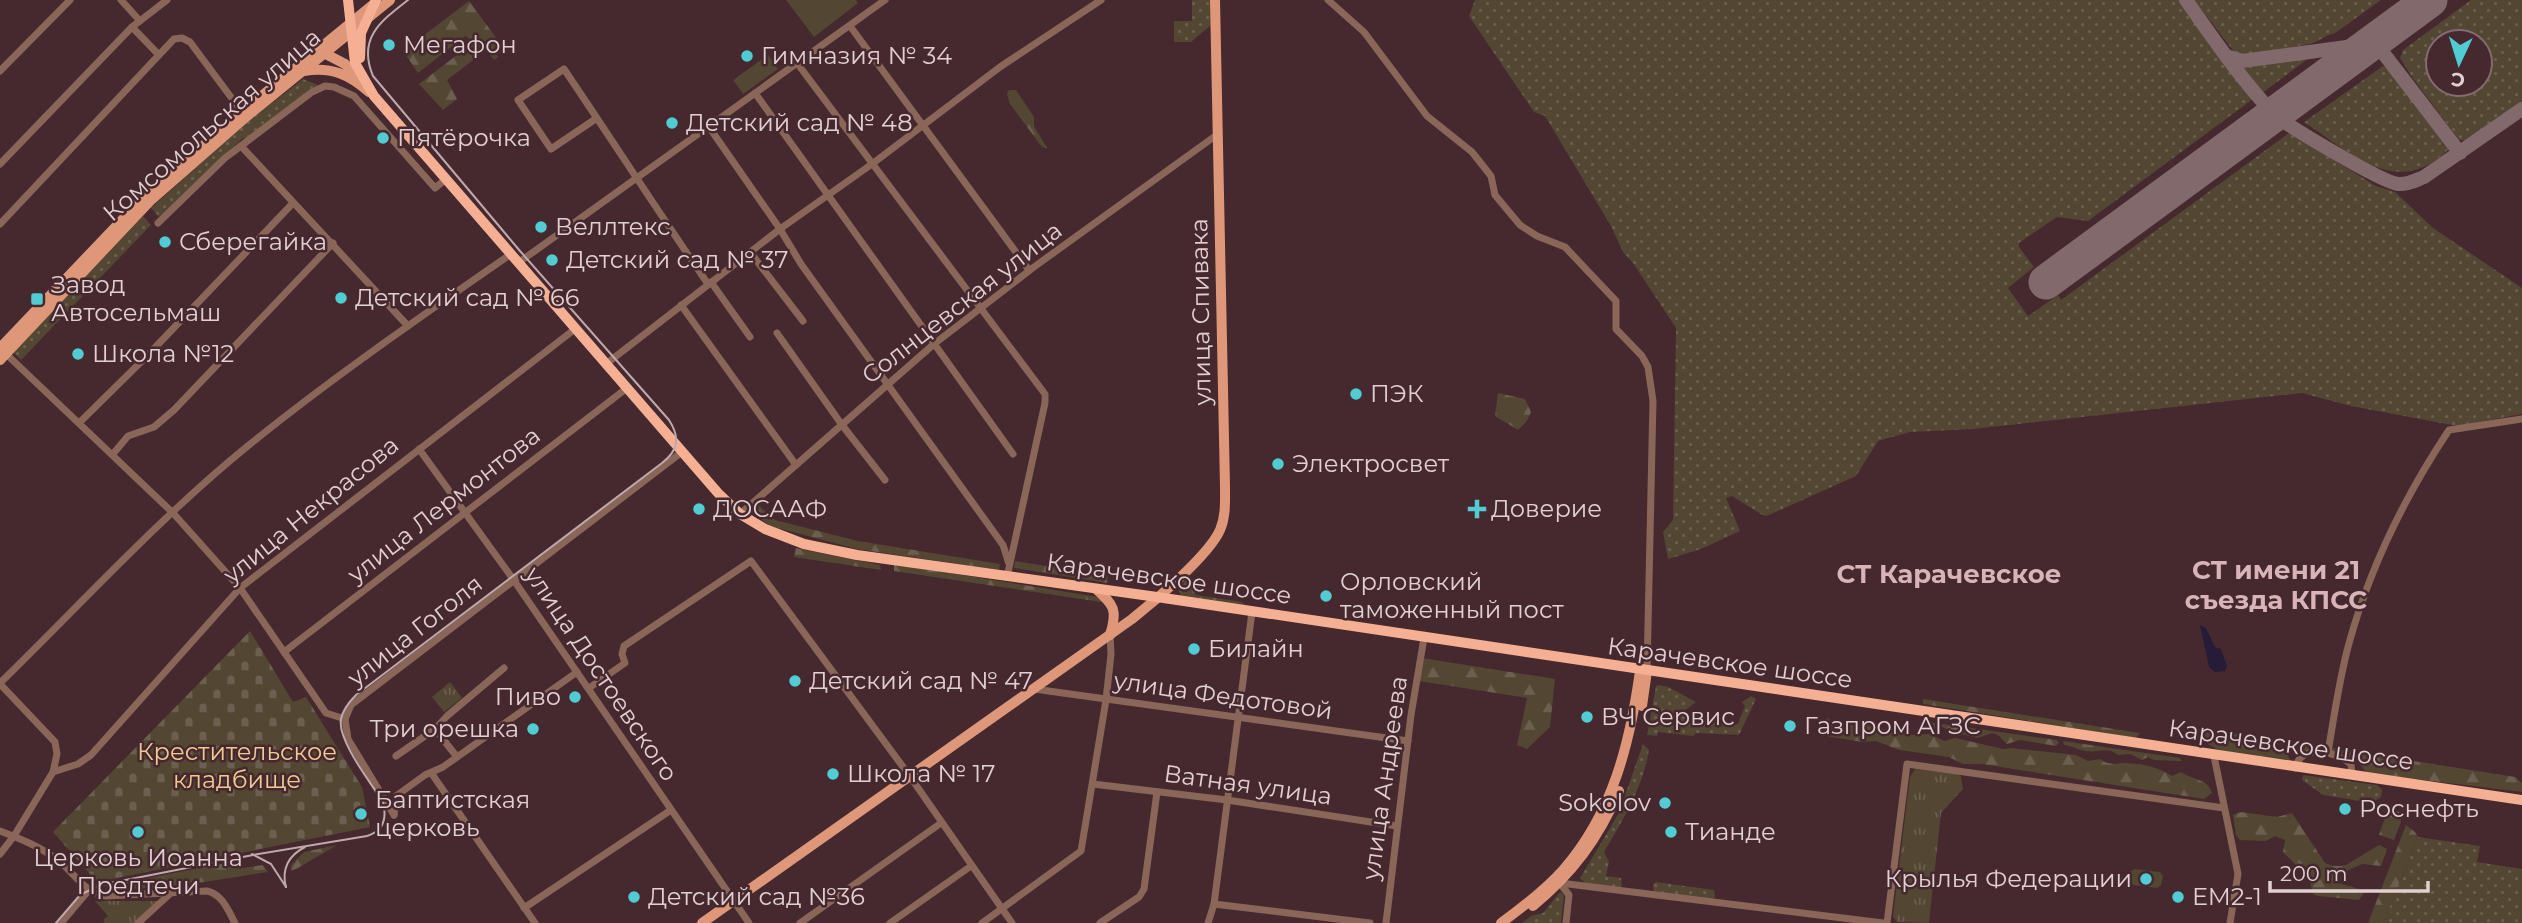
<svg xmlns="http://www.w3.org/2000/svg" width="2522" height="923" viewBox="0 0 2522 923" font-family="Montserrat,sans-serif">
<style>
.grass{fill:url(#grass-dots);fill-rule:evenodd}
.forest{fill:url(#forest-firs)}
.cemetery{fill:url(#cemetery-stones)}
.park{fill:url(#park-tufts)}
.pitch{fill:#534632}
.water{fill:#271c38}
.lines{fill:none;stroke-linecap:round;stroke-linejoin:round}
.taxiway{stroke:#82696c;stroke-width:14}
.runway{stroke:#82696c;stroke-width:35}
.minor{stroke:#896658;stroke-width:7}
.major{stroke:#df977a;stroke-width:10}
.highway{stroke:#f5b094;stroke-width:10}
.tram{stroke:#bea9ab;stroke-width:2}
.poi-dot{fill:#51ccd3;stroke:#45292e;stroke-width:2.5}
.labels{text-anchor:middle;stroke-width:5;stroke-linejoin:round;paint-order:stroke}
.poi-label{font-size:24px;fill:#e2cfd1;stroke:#45292e;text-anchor:start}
.street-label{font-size:24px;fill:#e2cfd1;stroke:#45292e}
.park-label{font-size:24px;fill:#efc992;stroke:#45292e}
.neighbourhood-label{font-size:26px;font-weight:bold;fill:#d8b4b8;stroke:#45292e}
</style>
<defs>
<pattern id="grass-dots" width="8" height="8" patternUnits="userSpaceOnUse" patternTransform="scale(1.75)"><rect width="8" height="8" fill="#534632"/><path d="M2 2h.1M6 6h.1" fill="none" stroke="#6b604f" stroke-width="1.8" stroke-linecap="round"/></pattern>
<pattern id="forest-firs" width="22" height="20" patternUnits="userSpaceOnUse" patternTransform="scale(1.75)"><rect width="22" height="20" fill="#534632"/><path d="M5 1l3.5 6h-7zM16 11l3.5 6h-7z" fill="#6b604f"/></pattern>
<pattern id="cemetery-stones" width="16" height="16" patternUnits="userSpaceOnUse" patternTransform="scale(1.75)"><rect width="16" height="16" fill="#534632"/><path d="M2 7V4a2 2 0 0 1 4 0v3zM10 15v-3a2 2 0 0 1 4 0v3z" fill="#6b604f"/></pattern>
<pattern id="park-tufts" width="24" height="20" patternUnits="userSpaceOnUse" patternTransform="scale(1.75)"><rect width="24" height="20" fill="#534632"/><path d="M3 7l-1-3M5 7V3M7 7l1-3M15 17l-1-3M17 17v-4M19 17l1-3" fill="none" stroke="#6b604f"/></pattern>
</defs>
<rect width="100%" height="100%" fill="#45292e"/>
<g class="grass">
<polygon points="1192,0 1210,0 1211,25 1191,42 1174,42 1174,21 1192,21"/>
<polygon points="1475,0 2180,0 2253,99 2088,221 2057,217 2019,243 2019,247 2034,267 2008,288 2028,316 2058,295 2061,300 2289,133 2376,186 2395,192 2433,228 2522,288 2522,414 2457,426 2351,406 2302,393 1973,429 1910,432 1878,441 1856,476 1769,515 1764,516 1732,496 1726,498 1740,531 1701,549 1668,559 1663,532 1673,520 1676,328 1633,263 1623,252 1611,226 1545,116 1534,112 1469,16"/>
<path d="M2194,0H2381L2335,33C2326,35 2321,40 2313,43C2307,45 2301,45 2295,47V50L2245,55L2235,53Z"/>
<path d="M2471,0H2522V102L2469,141L2459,140L2412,77L2400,58L2403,50ZM2480,42V84H2438V42Z"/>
<polygon points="2306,58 2309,58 2262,93 2242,67"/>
<path d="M2383,66L2389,69L2449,149C2397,201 2350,152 2304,122Z"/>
<polygon points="303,79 318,85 310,89 246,140 243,138 159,217 151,208 236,131"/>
<polygon points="143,216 151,225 21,360 13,352"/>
<polygon points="1186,579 1189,581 1196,595 1242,602 1245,606 1181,596 1179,590"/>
<polygon points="1658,685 1668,687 1696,702 1684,711 1682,716 1738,724 1745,706 1742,702 1751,696 1756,699 1739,735 1696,733 1693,736 1658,732 1657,736 1647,735 1656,686"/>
<path d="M1643,744L1649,750C1643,787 1623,820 1604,852L1609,862L1606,876L1621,878L1622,886L1620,888L1586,884L1580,878L1619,813Z"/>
<polygon points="2303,775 2377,785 2382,790 2381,797 2372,803 2323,795 2302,780"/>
<polygon points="2418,837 2480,846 2477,862 2522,869 2522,923 2383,923"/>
<polygon points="1656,882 1714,890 1715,897 1712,899 1654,892 1653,884"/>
<polygon points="1560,892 1564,895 1561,923 1522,923 1531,916 1543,913"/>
</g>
<g class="forest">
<polygon points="469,1 503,47 495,53 498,57 494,60 489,53 485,51 447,80 457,99 443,110 419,84 474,42 465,36 418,73 403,51"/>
<polygon points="1009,90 1016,90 1034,117 1034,126 1047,148 1042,147 1010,104 1007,94"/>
<polygon points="1498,393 1525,399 1531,412 1527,421 1518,430 1495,416"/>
<polygon points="758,505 775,520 858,541 1000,564 999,570 857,549 770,526 752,512"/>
<polygon points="796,548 880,565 881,570 794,557"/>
<polygon points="1015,561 1108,576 1107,583 1014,568"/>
<polygon points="894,564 1098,597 1108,603 894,571"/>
<polygon points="1422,658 1555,679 1550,727 1527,749 1517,745 1527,698 1419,681"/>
<polygon points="1923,699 2140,733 2136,738 1923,704"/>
<path d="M1827,718L1833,722L1863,724L1893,732L1901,730L1912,735L1929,734L1945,741L1955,738L2004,749L2011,748L2076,755L2088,761L2100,759C2109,766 2116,763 2127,763C2144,764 2158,767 2172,776L2181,772C2191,780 2208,778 2212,793L2204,799L1982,764H1963L1949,757L1899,750L1876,741L1862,742L1819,735L1823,721Z"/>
<polygon points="1928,722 2057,740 2059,743 2056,746 2020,740 2007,744 1998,735 1992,733 1978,738 1951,732 1943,727 1931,729 1926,725"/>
<path d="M2193,728L2253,736C2261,747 2272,747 2285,749L2291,762C2259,757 2211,760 2193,728Z"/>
<path d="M2281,740L2515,777L2522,783V792L2367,773C2340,737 2309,763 2281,740Z"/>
<path d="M2063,741L2180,758L2181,761L2154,760L2148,757L2142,760L2130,754L2118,755C2108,746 2098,753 2086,751C2078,750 2073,746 2064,745Z"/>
<polygon points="2393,805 2395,811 2400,812 2401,822 2394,840 2379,835 2389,806"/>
<path d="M2241,812L2277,817L2292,813L2325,863C2332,866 2339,867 2346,865L2379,845L2387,849L2381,866L2362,864L2340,874L2339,883L2365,891L2359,900L2318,896L2313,894L2309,878L2283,852L2285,840L2275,836L2266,841L2240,840L2236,835L2233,815Z"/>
<polygon points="2406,825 2415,832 2418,837 2383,923 2368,923"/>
<polygon points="337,845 298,868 291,871 291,865 304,852"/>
<path d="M232,862L242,868L263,865L268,872C226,878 144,895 105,886Z"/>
</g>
<polygon class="cemetery" points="250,631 293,702 306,697 362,787 370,827 97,882 53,832"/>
<g class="park">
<polygon points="450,682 462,698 444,712 432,697"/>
<polygon points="1915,769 1959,774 1961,777 1963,789 1941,813 1929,923 1897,922 1893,916 1910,777"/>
<polygon points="95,901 157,901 135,923 105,923 103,920 108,916"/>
</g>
<g class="pitch">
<polygon points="786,0 856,0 858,3 814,37"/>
<polygon points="768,55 778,69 743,94 733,80"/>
<polygon points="2135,869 2160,872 2163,876 2161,885 2157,888 2133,885 2130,881 2131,871"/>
</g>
<polygon class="water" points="2200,625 2206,628 2215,647 2221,649 2227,666 2225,671 2215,672 2209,667"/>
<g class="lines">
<g class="taxiway">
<path d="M2186,0C2213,38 2240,78 2272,112C2283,124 2382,182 2398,184C2408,185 2416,180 2424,177L2522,109"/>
<polyline points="2374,41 2460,153"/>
<polyline points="2226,56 2242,61 2369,44"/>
</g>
<polyline class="runway" points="2046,282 2430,0"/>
<g class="minor">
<polyline points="121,0 140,21"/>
<polyline points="1328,0 1364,32 1427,116 1472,152 1491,176 1495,195 1520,225 1537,236 1565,247 1616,301 1616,329 1642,356 1648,367 1653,401 1647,671"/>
<polyline points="850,26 1029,270"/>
<polyline points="132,27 158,54"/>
<polyline points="797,63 1045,394 1045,403 1007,577"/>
<polyline points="0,71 70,0"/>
<polyline points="755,93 1013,454"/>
<path d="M597,118L551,149L518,100L564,69C612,140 659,213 708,284"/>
<polyline points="709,127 780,229 801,264 1003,545 1009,564"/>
<polyline points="241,146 408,326"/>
<polyline points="0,164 132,27 167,0"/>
<polyline points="158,223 225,158 312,92 325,86 334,87 354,96 435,188 446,179"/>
<polyline points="0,224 174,39 182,38 190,42 242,112"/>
<polyline points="750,252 803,321"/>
<polyline points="518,263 885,0"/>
<polyline points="711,282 750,337"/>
<polyline points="681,305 796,465"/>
<polyline points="777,333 842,425 885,480"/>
<polyline points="3,351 173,513 240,588 326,713 345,719"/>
<polyline points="606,364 780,229 872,164 1000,67 1101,0"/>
<polyline points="80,422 146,357 293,203"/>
<polyline points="419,449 513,579 749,923"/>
<polyline points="113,454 128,436 154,427 174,410 333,243"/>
<polyline points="740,514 934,344 1034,267 1218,134"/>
<polyline points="284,652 627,388"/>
<path d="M0,683C82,603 160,517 249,445C333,377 422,316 511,254"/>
<polyline points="0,684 55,742 57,754 53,772"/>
<polyline points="589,688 625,663 622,654 624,646 751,561 909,775 1012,923"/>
<polyline points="1034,689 1408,741"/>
<path d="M2328,752C2334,717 2339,681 2348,647C2369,569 2405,496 2449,430L2522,419"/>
<polyline points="396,756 435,729"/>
<polyline points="2214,756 2238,874 2230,923"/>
<polyline points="457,757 435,729 447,716 504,668"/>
<path d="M2295,768C2302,742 2335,752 2351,764L2352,775"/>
<polyline points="432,774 535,923"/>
<polyline points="1093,784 1227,800 1397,826"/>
<polyline points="394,815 348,739 345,719 351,705 682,452"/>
<polyline points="394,815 396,796 425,775 443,767 577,672"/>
<path d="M0,831C21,839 41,847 59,861C75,874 85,893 106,896L207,891C222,894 228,910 235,923"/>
<polyline points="0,854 14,836 53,772 78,764 91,755 240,588 575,329"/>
<polyline points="1559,882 1569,895 1566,923"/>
<polyline points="1560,883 1883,923"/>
<polyline points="1214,904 1370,923"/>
<polyline points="524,908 671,810"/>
<polyline points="61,923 89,890"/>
<polyline points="138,923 172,892"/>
<polyline points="800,923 941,823"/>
<polyline points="890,923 971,866"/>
<polyline points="982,923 1081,851 1106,700 1111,654 1110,635"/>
<polyline points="1100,923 1139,897 1144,889 1157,792"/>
<polyline points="1208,923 1214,904 1252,612"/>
<polyline points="1386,923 1411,715 1424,638"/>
<polyline points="1887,923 1907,764 2224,808"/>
</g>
<g class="major">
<polyline points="322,52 345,64 360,80"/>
<path d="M304,71C331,66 350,75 369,92"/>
<polyline points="0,348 145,196 242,112 375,3"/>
<polyline points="0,360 150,201 246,117 390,0"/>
<path d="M1096,589C1114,605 1118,610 1110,635"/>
<polyline points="1642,706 1647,671"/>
<path d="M1533,906C1573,873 1598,839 1619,791"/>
<path d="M702,923L1132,619C1155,601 1209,555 1220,530C1226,516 1225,501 1225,487L1215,0"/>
<path d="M1501,923C1523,907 1545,890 1563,870C1613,813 1630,743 1640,671"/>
</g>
<g class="highway">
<polyline points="348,0 355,63 374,96 718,493 740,514 765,529 804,544 857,555 1157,597 2522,800"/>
<polyline points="360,58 361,33 376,0"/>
</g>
<g class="tram">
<polyline points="252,854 271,864 286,887"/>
<path d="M286,887C281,869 289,855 305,847"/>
<path d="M56,923L80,895L100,885L253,855L367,836C384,831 387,818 383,802C371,783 337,740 341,719C343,709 349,702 356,695L662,463C679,450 680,437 669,420L520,251L373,76C357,38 381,21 408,0"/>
</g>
</g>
<g class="poi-dot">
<circle cx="389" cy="45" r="7"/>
<circle cx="747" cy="56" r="7"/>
<circle cx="672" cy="123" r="7"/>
<circle cx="383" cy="138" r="7"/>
<circle cx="541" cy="227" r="7"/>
<circle cx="165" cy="242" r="7"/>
<circle cx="552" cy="260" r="7"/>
<circle cx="341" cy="298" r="7"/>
<rect x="30" y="292" width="14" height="14" rx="3.5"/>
<circle cx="78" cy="354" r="7"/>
<circle cx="1356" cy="394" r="7"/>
<circle cx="1278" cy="464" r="7"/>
<circle cx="699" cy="509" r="7"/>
<path d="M1473.5 498.5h7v7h7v7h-7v7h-7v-7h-7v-7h7z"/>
<circle cx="1326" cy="596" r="7"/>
<circle cx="1194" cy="649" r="7"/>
<circle cx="795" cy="681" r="7"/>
<circle cx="575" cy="697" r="7"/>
<circle cx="1587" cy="717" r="7"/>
<circle cx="1790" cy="726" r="7"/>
<circle cx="533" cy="729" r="7"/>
<circle cx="833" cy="774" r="7"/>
<circle cx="1665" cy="803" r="7"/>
<circle cx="2345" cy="809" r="7"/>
<circle cx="361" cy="814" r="7"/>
<circle cx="138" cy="832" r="7"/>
<circle cx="1671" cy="832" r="7"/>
<circle cx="2146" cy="879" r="7"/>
<circle cx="634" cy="897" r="7"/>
<circle cx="2178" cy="897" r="7"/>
</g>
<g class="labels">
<g class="poi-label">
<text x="403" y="53">Мегафон</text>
<text x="761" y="64">Гимназия № 34</text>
<text x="686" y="131">Детский сад № 48</text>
<text x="397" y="146">Пятёрочка</text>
<text x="555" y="235">Веллтекс</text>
<text x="179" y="250">Сберегайка</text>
<text x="566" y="268">Детский сад № 37</text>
<text x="51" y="293">Завод<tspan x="51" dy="28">Автосельмаш</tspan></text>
<text x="355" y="306">Детский сад № 66</text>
<text x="92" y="362">Школа №12</text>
<text x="1370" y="402">ПЭК</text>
<text x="1292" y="472">Электросвет</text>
<text x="713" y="517">ДОСААФ</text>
<text x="1491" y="517">Доверие</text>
<text x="1340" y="590">Орловский<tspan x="1340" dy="28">таможенный пост</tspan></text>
<text x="1208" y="657">Билайн</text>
<text x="809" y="689">Детский сад № 47</text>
<text x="561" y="705" text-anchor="end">Пиво</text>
<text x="1601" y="725">ВЧ Сервис</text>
<text x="1804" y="734">Газпром АГЗС</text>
<text x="519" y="737" text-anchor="end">Три орешка</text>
<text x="847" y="782">Школа № 17</text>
<text x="375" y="808">Баптистская<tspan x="375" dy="28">церковь</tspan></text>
<text x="1651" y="811" text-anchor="end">Sokolov</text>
<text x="2359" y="817">Роснефть</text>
<text x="1685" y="840">Тианде</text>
<text x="138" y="866" text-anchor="middle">Церковь Иоанна<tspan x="138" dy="28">Предтечи</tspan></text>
<text x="2132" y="887" text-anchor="end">Крылья Федерации</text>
<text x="648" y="905">Детский сад №36</text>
<text x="2192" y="905">ЕМ2-1</text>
</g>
<g class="street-label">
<text transform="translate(212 125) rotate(-41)" y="8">Комсомольская улица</text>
<text transform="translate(962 303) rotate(-38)" y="8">Солнцевская улица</text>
<text transform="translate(1201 312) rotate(-91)" y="8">улица Спивака</text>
<text transform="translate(444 505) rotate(-38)" y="8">улица Лермонтова</text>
<text transform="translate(311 510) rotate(-39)" y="8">улица Некрасова</text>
<text transform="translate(1169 579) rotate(8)" y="8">Карачевское шоссе</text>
<text transform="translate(415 631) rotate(-38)" y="8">улица Гоголя</text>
<text transform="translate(1730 663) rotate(8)" y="8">Карачевское шоссе</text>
<text transform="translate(601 674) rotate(56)" y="8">улица Достоевского</text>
<text transform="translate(1223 696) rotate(8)" y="8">улица Федотовой</text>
<text transform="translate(2291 745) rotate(8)" y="8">Карачевское шоссе</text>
<text transform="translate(1385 778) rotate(-82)" y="8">улица Андреева</text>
<text transform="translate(1248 785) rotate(8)" y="8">Ватная улица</text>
</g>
<g class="park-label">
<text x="237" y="760">Крестительское<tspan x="237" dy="28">кладбище</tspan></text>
</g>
<g class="neighbourhood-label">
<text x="2276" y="579">СТ имени 21<tspan x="2276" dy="30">съезда КПСС</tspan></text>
<text x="1949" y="583">СТ Карачевское</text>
</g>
</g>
<g transform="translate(2459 63) rotate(184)"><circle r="33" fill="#45292e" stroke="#846b6f" stroke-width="2"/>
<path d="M0-5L12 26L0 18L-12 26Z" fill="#51ccd3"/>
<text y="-10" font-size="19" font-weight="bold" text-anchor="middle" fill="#e2cfd1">С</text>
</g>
<path d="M2270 881v10h158v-10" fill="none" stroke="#e2cfd1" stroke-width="3.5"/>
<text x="2280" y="881" font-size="21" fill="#e2cfd1" stroke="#45292e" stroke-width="5" paint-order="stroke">200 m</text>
</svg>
